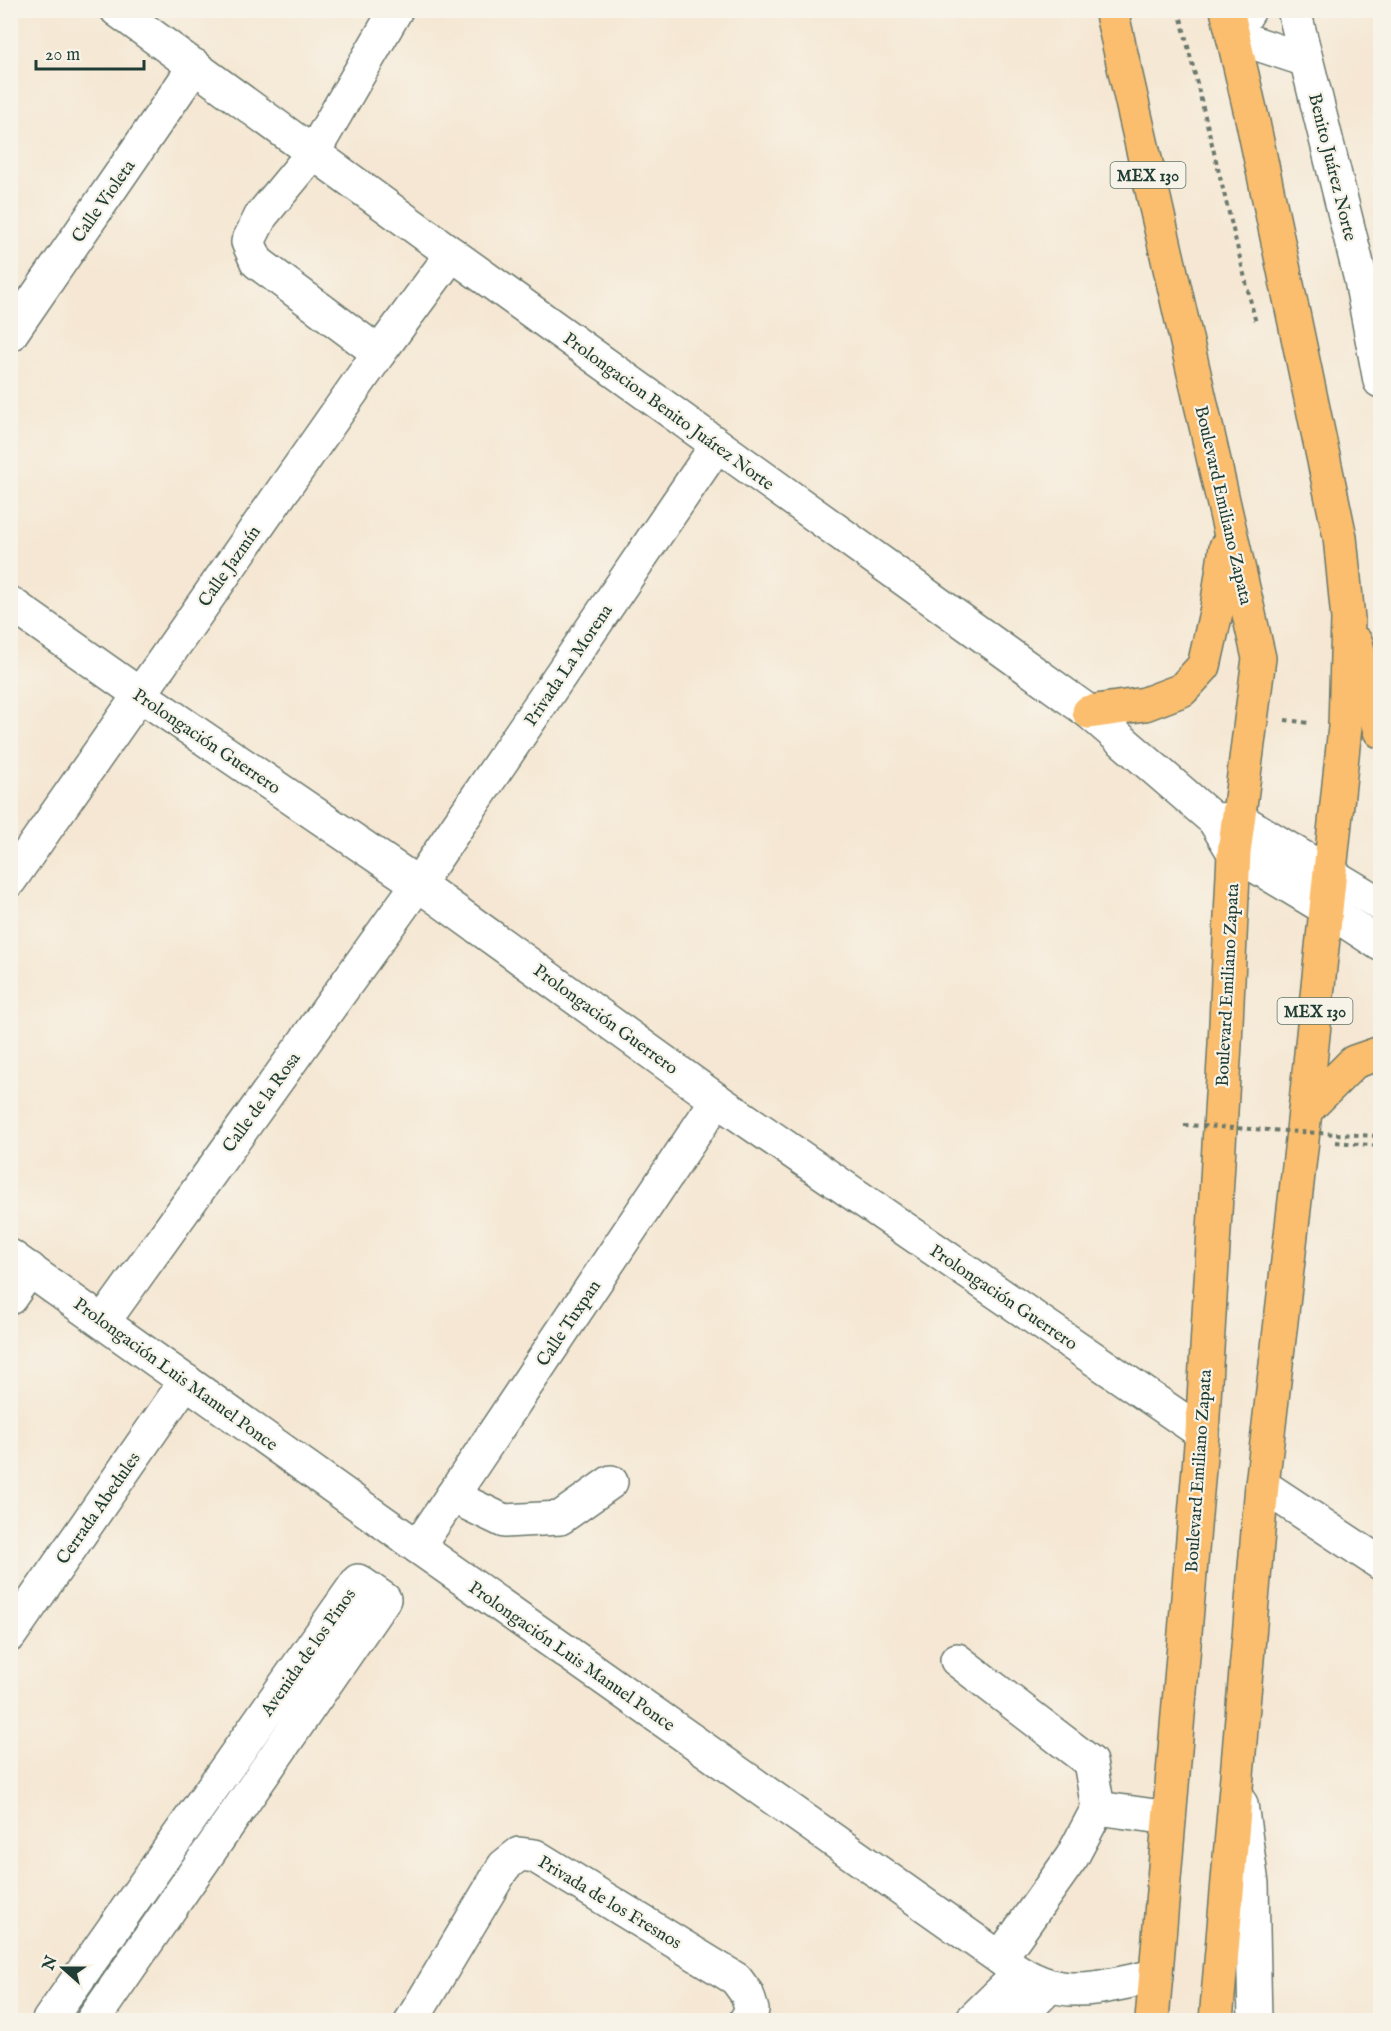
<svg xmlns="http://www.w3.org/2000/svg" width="1391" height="2031" viewBox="0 0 1391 2031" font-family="'IM FELL English',serif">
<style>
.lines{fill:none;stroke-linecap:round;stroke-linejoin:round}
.minor-casing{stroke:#6a786c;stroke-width:36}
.major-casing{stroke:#6a786c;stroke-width:36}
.path{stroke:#6a786c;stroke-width:4;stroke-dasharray:4.5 4.5;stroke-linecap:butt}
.minor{stroke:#fff;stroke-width:33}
.major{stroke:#fabe6e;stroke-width:33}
.path-bridge{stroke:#6a786c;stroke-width:4;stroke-dasharray:4.5 4.5;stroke-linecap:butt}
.labels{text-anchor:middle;stroke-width:4.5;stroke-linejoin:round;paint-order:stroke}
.shield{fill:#f7f3e8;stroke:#60746a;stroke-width:1.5}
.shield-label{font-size:16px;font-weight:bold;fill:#1f3d34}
.street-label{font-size:18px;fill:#1f3d34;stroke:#f7f3e8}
</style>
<rect width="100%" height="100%" fill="#f7f3e8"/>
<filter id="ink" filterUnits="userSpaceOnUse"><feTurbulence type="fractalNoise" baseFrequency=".0167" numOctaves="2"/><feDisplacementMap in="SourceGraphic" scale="12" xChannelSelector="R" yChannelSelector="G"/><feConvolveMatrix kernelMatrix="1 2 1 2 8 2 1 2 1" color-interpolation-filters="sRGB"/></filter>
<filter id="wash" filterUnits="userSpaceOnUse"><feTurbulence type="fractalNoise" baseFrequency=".008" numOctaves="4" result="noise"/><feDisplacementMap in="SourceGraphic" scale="24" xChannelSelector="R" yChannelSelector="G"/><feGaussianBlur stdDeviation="1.35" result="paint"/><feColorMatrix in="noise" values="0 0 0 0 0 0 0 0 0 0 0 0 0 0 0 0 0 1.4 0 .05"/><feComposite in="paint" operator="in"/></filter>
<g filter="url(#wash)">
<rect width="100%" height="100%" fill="#f5e7d3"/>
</g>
<g filter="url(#ink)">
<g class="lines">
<g class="minor-casing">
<g id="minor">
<polyline points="117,10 452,254 1089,712 1214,820 1234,853 1325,908 1380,944"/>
<polyline points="1249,10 1233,36 1306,60"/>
<polyline points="1294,10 1361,280 1380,381"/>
<polyline points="10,335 195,66"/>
<polyline points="379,353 257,262 248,242 261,216 313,153 396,10"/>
<polyline points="10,603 139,694 418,884 717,1100 1202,1433"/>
<polyline points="1214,820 1239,819 1380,904"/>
<polyline points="10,880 379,353 452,254"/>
<path d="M10,1256L418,1547L1000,1958C1056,2004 1091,1989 1156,1976"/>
<polyline points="10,1298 30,1269"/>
<polyline points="104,1321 418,884 717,445"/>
<polyline points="1262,1485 1380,1563"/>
<polyline points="452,1496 504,1521 560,1518 611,1482"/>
<polyline points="418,1547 717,1100"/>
<polyline points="10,1635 186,1381"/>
<polyline points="957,1660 1090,1762 1098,1808 1072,1857 1000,1958"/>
<polyline points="1241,1804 1252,1884 1255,2020"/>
<polyline points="1098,1808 1169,1818"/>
<polyline points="49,2020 358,1581 384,1599 93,2020"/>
<polyline points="412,2020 504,1866 519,1854 535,1856 736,1979 747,1994 752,2010 746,2020"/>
<polyline points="972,2020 1019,1974"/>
<polyline points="1016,2020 1049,1987"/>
</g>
</g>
<g class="major-casing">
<g id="major">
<polyline points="1111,10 1259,658 1234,853 1225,1044 1202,1433 1152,2020"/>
<polyline points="1356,643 1380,731"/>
<polyline points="1089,712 1145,704 1182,690 1204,666 1217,608 1226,547"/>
<polyline points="1305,1111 1354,1062 1380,1053"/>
<polyline points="1216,2020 1262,1485 1302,1140 1345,727 1348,619 1340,537 1252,118 1227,10"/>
</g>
</g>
<g class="path">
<polyline points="1179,10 1256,323"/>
<polyline points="1285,720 1310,723"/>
<polyline points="1336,1134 1380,1136"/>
<polyline points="1336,1142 1380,1146"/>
</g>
<use href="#minor" class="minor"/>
<use href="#major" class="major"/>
<polyline class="path-bridge" points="1184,1125 1336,1134"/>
</g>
</g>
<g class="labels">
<g class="shield">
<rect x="1110.5" y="162" width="75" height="26" rx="4.5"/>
<rect x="1277.5" y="998" width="75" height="26" rx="4.5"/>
</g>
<g class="shield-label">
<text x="1148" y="181">MEX 130</text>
<text x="1315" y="1017">MEX 130</text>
</g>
<g class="street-label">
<text transform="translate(1333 167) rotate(76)" y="6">Benito Juárez Norte</text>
<text transform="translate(103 201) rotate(-55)" y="6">Calle Violeta</text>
<text transform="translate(669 411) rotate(36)" y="6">Prolongacion Benito Juárez Norte</text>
<text transform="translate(1224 505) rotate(77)" y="6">Boulevard Emiliano Zapata</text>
<text transform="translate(229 566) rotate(-55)" y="6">Calle Jazmín</text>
<text transform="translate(568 665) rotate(-56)" y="6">Privada La Morena</text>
<text transform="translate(207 741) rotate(34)" y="6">Prolongación Guerrero</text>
<text transform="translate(1227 985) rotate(-87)" y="6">Boulevard Emiliano Zapata</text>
<text transform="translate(606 1019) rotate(36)" y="6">Prolongación Guerrero</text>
<text transform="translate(261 1102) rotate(-54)" y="6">Calle de la Rosa</text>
<text transform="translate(1004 1297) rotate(34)" y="6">Prolongación Guerrero</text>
<text transform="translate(568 1323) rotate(-56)" y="6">Calle Tuxpan</text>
<text transform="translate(176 1374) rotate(36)" y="6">Prolongación Luis Manuel Ponce</text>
<text transform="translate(1198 1471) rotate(-86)" y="6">Boulevard Emiliano Zapata</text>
<text transform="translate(98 1508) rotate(-55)" y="6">Cerrada Abedules</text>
<text transform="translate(308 1652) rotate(-55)" y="6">Avenida de los Pinos</text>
<text transform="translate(572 1656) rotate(35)" y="6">Prolongación Luis Manuel Ponce</text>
<text transform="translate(610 1902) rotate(31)" y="6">Privada de los Fresnos</text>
</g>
</g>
<rect width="1391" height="2031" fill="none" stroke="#f7f3e8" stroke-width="36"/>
<g transform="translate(63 1968) rotate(291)" stroke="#f7f3e8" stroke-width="4.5" paint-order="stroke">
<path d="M0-4.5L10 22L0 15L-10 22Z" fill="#1f3d34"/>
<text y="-9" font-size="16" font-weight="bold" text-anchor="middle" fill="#1f3d34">N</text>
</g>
<path d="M36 60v9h108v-9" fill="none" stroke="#1f3d34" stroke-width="3"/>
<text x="45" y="60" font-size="18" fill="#1f3d34" stroke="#f7f3e8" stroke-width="4.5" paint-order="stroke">20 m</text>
</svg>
